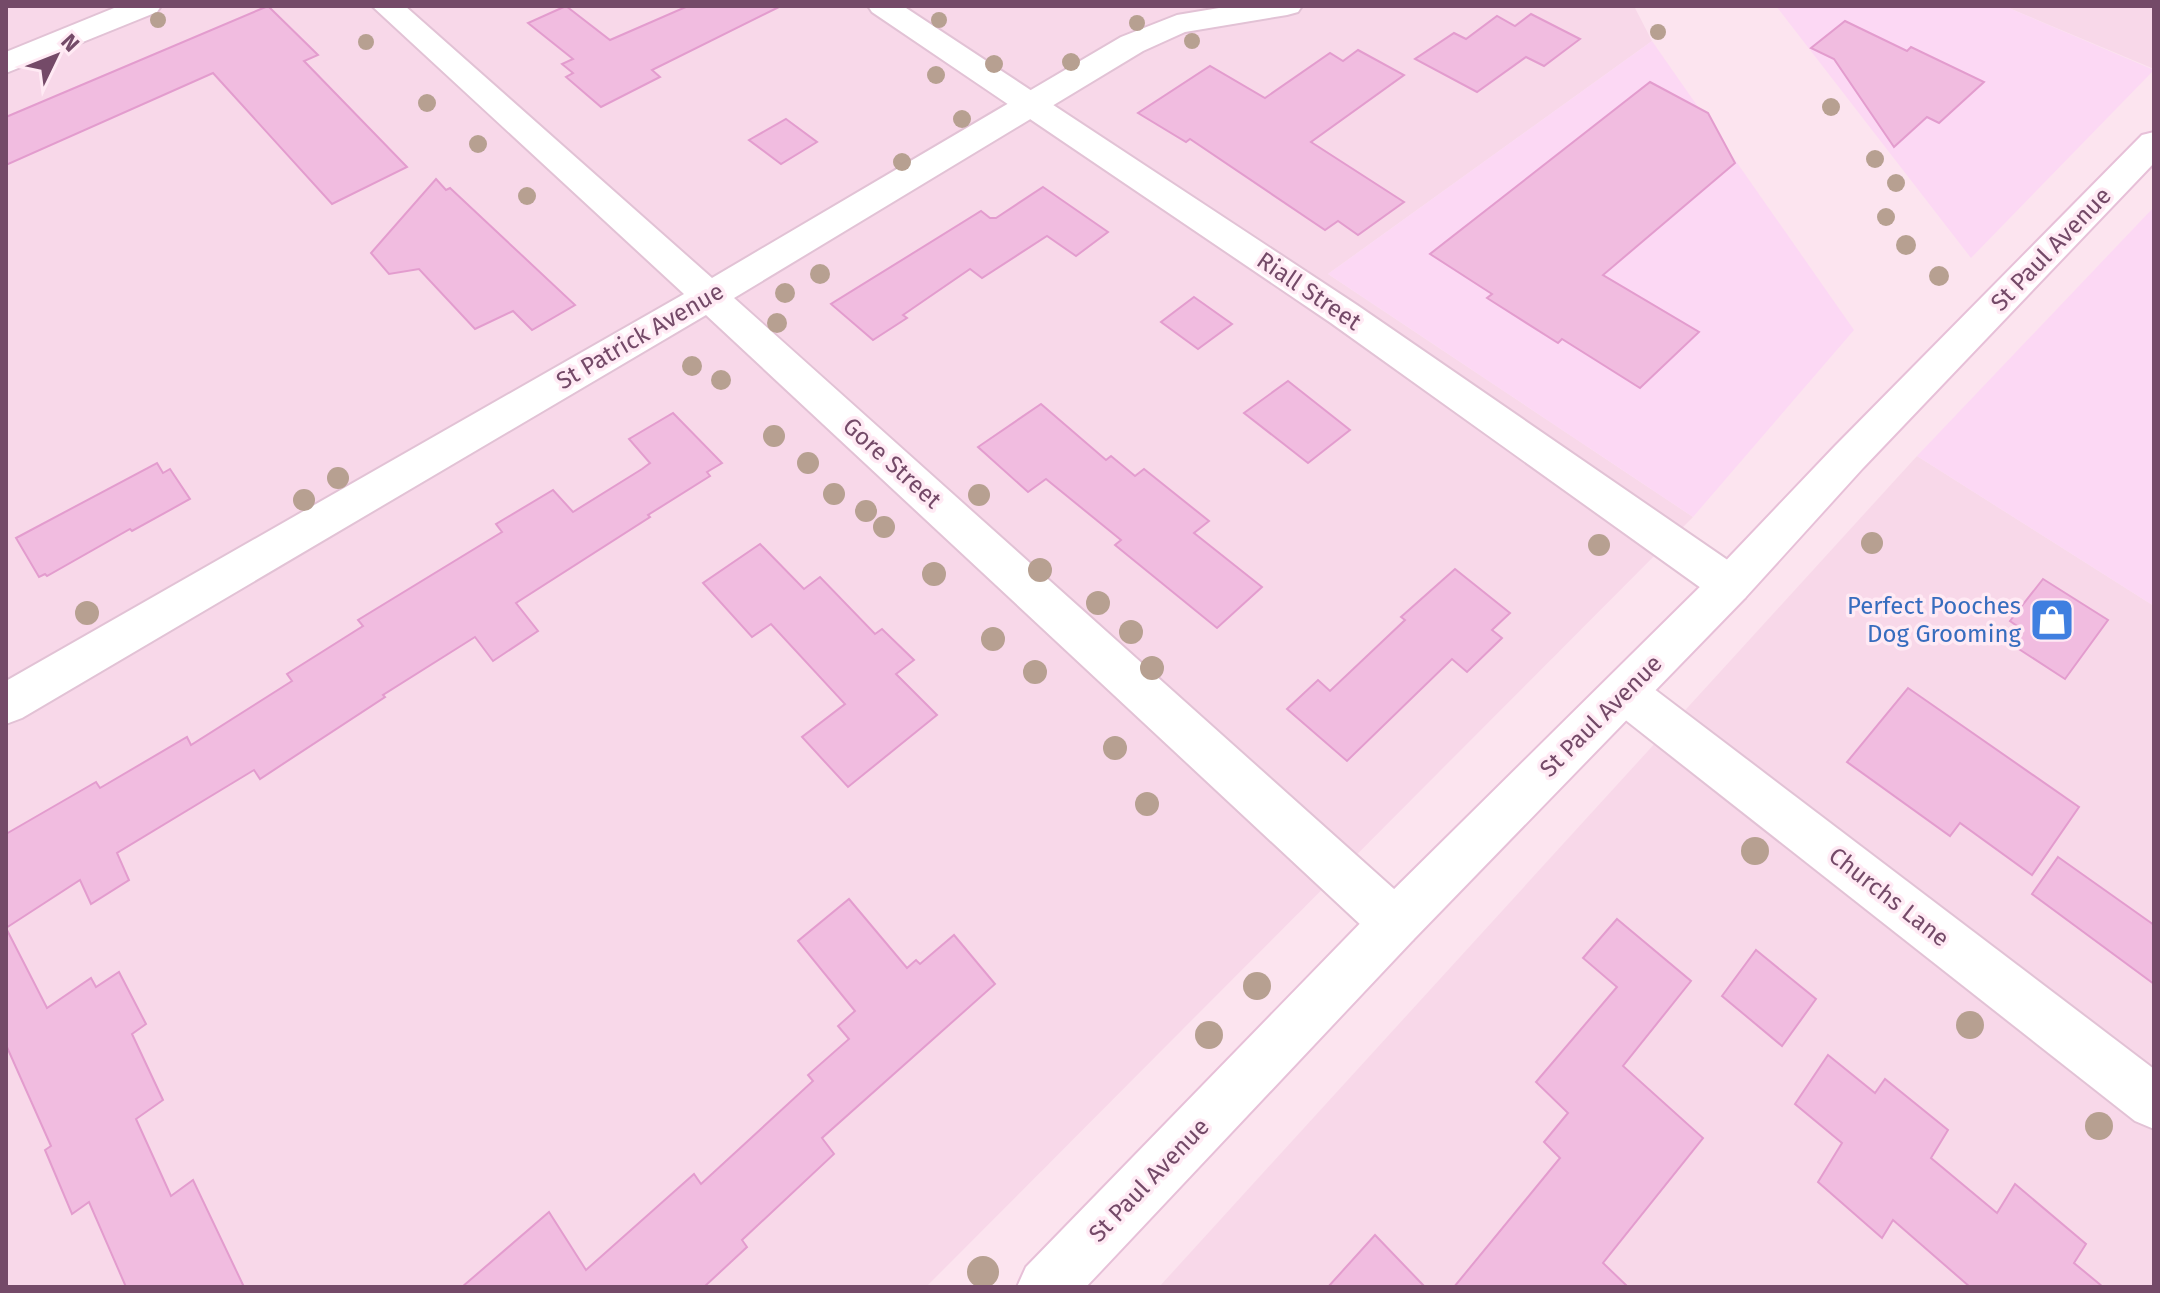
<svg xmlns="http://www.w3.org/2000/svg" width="2160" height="1293" viewBox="0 0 2160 1293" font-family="'Fira Sans',sans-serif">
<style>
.residential{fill:#f8d8e9}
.commercial{fill:#fcd8f4}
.building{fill:#f1bce0;stroke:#e39cce;stroke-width:2}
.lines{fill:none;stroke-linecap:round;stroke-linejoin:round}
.minor-casing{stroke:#e2c2d5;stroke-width:4}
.tertiary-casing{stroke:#e2c2d5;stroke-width:4}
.secondary-casing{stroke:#e7c0d8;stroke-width:4}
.minor{fill:#fff;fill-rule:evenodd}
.tertiary{fill:#fff;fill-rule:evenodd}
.secondary{fill:#fff;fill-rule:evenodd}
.tree{fill:#b7a091}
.labels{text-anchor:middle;stroke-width:7;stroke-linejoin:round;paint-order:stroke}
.street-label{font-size:24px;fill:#744a68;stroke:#ffeaf4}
.shop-label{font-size:24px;fill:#366cbe;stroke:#ffeaf4;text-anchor:end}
</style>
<rect width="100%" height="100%" fill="#fce4ef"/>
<g class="residential">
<polygon points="6,6 1634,6 1652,41 1328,274 1693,517 926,1287 6,1287"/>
<polygon points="2004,6 2154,6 2154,69"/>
<polygon points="1917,456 2154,606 2154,1287 1159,1287"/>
</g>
<g class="commercial">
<polygon points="1776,6 2004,6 2154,70 1971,258"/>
<polygon points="1652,41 1854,330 1693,517 1328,274"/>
<polygon points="2154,207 2154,606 1917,456"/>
</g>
<g class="building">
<polygon points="268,6 318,55 304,61 407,167 332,204 213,73 6,165 6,117"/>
<polygon points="566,6 610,40 688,6 781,6 652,70 660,77 601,107 566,77 573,73 562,64 573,59 528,23"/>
<polygon points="1531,14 1580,39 1544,66 1526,57 1477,92 1415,59 1454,33 1466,39 1497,16 1515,26"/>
<polygon points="1845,21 1907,51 1911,47 1984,82 1939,123 1927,117 1894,147 1834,59 1811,48"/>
<polygon points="1358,50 1404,75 1311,142 1404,202 1358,235 1338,221 1325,230 1190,139 1186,142 1138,113 1210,66 1265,98 1330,53 1343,61"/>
<polygon points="1650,82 1708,113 1735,163 1603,275 1699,332 1640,388 1562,339 1558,343 1487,298 1492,294 1430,254"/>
<polygon points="786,119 817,142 781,164 749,140"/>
<polygon points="436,179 446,190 450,188 575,305 532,330 513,311 475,329 419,269 389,274 371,253"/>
<polygon points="1043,187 1108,232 1076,256 1047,236 982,278 970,269 903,315 907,318 873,340 831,304 981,211 990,218 996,218"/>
<polygon points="1194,297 1232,324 1198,349 1161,322"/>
<polygon points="1288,381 1350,430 1308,463 1244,413"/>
<polygon points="1041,404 1106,460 1111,456 1135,476 1144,469 1209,521 1194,533 1262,587 1217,628 1115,545 1121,540 1046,479 1028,492 978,447"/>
<polygon points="673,413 722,463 707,472 710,476 648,515 650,517 516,603 538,631 493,661 475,637 383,695 385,697 260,779 254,770 117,853 129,880 91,904 80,880 6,928 6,834 96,782 100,788 187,737 191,745 292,681 287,674 363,626 358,620 502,532 496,524 553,490 573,512 642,469 650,463 629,439"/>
<polygon points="157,463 163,473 170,469 190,499 132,531 130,529 47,576 45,574 39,577 16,538"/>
<polygon points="760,544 804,589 820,577 875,634 882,629 914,660 896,674 937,715 848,787 802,737 845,704 771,624 752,637 703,583"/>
<polygon points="1455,569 1510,613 1492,630 1502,638 1467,672 1452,659 1347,761 1287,709 1318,680 1330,691 1405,620 1401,617"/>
<polygon points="2043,579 2108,620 2065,679 2005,640 2017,626 2010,621"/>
<polygon points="1908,688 2079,807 2032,875 1960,823 1950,836 1847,762"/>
<polygon points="2058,857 2154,925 2154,984 2032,894"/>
<polygon points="849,899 907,968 916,960 920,964 954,935 995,984 822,1138 834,1154 742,1240 747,1247 704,1287 462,1287 549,1212 586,1270 694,1174 701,1184 813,1081 808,1075 849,1039 838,1026 855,1011 798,941"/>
<polygon points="1617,919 1691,981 1623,1066 1703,1138 1603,1263 1628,1287 1454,1287 1560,1158 1544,1142 1568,1113 1536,1082 1617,987 1583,958"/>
<polygon points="6,928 47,1008 91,978 96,987 119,972 146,1024 132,1034 163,1100 136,1119 171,1196 193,1180 244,1287 126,1287 89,1202 72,1214 45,1150 51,1146 6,1045"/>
<polygon points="1756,950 1816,999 1782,1046 1722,996"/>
<polygon points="1828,1055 1875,1093 1885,1079 1948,1130 1931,1158 1997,1213 2015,1184 2086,1244 2074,1263 2103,1287 1970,1287 1893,1220 1882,1238 1818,1182 1842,1143 1795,1104"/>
<polygon points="1375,1235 1425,1287 1328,1287"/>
</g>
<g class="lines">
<g class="minor-casing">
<g id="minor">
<polygon points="119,6 161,6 157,12 6,73 6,52"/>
<polygon points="372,6 405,6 712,278 1121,37 1177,15 1231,6 1302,6 1298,12 1287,15 1185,32 1143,51 734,298 1413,906 1420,923 1413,940 1395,948 1377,940 706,315 22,718 6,724 6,681 684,294"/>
</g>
</g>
<g class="tertiary-casing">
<g id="tertiary">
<polygon points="868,6 903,6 1357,305 1745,572 1751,585 1745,598 1730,603 1715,598 1331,323 872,12"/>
<polygon points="1625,673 1641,679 2154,1069 2154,1129 2135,1121 1609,707 1602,693 1609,679"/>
</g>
</g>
<g class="secondary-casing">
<polygon id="secondary" points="2154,132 2154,163 1863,468 1745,598 1413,940 1086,1287 1017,1287 1026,1267 1377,906 1715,572 1835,446 2142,135"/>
</g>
<use href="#minor" class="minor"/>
<use href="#tertiary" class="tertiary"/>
<use href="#secondary" class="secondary"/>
</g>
<g class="tree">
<circle cx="158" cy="20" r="8"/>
<circle cx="939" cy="20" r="8"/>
<circle cx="1137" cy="23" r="8"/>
<circle cx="1658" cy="32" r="8"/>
<circle cx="1192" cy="41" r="8"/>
<circle cx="366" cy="42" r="8"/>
<circle cx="1071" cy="62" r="9"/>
<circle cx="994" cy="64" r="9"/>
<circle cx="936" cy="75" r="9"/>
<circle cx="427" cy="103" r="9"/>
<circle cx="1831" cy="107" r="9"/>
<circle cx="962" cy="119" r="9"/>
<circle cx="478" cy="144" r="9"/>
<circle cx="1875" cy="159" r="9"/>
<circle cx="902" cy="162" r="9"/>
<circle cx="1896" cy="183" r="9"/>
<circle cx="527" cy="196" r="9"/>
<circle cx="1886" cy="217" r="9"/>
<circle cx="1906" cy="245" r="10"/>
<circle cx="820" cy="274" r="10"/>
<circle cx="1939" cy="276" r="10"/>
<circle cx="785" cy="293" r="10"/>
<circle cx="777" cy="323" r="10"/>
<circle cx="692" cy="366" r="10"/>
<circle cx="721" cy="380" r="10"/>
<circle cx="774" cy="436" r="11"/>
<circle cx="808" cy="463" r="11"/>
<circle cx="338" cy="478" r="11"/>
<circle cx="834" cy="494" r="11"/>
<circle cx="979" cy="495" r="11"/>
<circle cx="304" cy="500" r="11"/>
<circle cx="866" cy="511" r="11"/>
<circle cx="884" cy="527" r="11"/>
<circle cx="1872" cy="543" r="11"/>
<circle cx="1599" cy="545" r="11"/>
<circle cx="1040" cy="570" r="12"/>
<circle cx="934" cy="574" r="12"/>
<circle cx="1098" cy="603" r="12"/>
<circle cx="87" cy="613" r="12"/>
<circle cx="1131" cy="632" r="12"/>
<circle cx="993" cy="639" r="12"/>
<circle cx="1152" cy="668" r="12"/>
<circle cx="1035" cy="672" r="12"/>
<circle cx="1115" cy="748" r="12"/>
<circle cx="1147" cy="804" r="12"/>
<circle cx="1755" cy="851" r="14"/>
<circle cx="1257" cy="986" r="14"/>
<circle cx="1970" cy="1025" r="14"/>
<circle cx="1209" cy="1035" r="14"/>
<circle cx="2099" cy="1126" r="14"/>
<circle cx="983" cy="1272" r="16"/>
</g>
<defs>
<g id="shop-square" transform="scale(2.3)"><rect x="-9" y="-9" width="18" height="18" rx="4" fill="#3f7fe0" stroke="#ffeaf4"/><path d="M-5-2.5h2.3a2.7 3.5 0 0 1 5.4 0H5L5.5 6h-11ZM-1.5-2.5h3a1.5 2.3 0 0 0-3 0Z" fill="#fff"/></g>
</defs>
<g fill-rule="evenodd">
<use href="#shop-square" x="2052" y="620"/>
</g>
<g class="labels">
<g class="street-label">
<text transform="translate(2051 249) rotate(-46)" y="8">St Paul Avenue</text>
<text transform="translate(1309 291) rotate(34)" y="8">Riall Street</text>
<text transform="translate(640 336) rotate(-30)" y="8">St Patrick Avenue</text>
<text transform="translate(892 463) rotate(42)" y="8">Gore Street</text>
<text transform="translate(1601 716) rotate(-45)" y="8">St Paul Avenue</text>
<text transform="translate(1889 897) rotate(38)" y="8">Churchs Lane</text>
<text transform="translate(1149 1180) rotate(-46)" y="8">St Paul Avenue</text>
</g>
<g class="shop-label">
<text x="2021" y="614">Perfect Pooches<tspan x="2021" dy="28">Dog Grooming</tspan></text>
</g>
</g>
<rect width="2160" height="1293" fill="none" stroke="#744a68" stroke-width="16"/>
<g transform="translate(56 56) rotate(47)" stroke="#ffeaf4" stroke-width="6" paint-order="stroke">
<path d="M0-6L14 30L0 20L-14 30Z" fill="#744a68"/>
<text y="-12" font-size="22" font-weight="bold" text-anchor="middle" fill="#744a68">N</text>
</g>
</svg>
